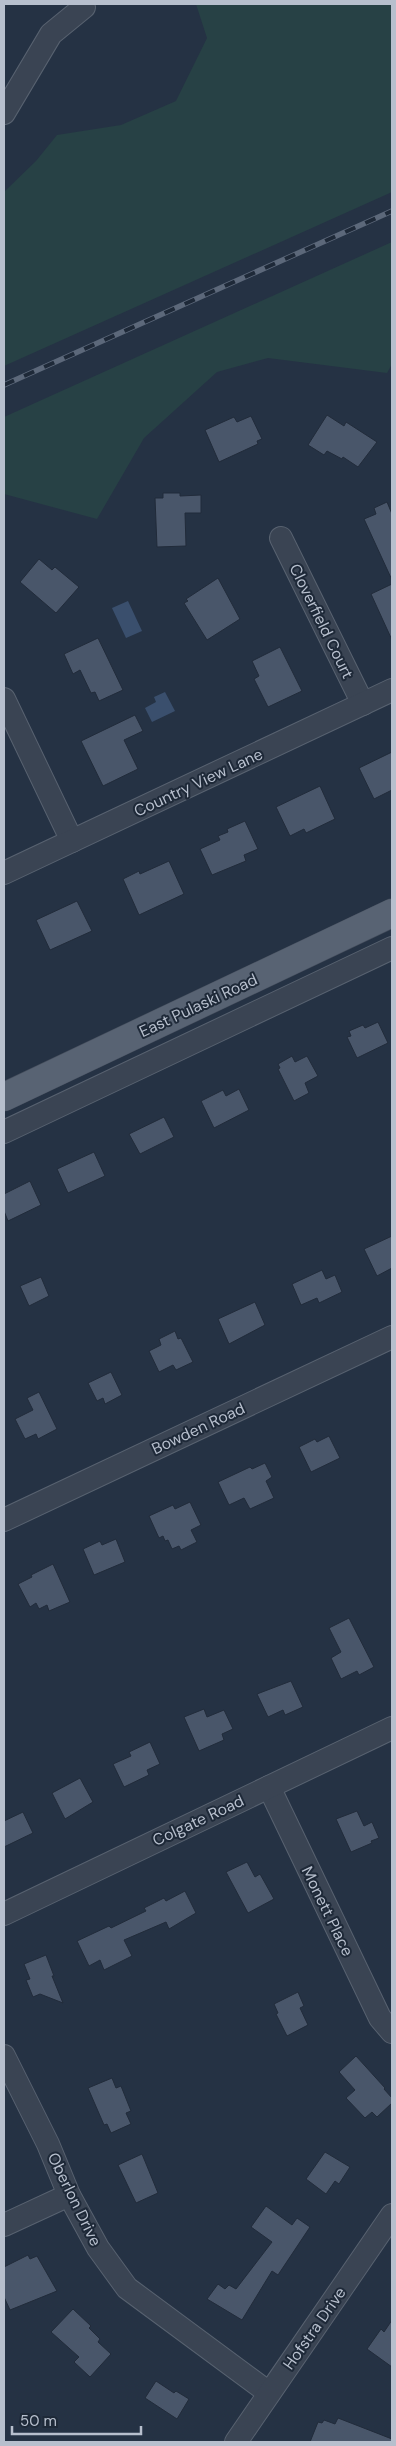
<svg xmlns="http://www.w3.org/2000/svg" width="396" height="2446" viewBox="0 0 396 2446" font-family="'DM Sans',sans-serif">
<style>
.green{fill:#274145}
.water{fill:#3a4f6d}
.building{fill:#49566a;stroke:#212b3a}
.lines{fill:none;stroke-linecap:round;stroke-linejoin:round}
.minor-casing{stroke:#586270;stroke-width:24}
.major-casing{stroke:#444d5c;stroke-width:29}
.minor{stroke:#3a4453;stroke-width:22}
.major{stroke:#586373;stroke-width:28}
.rail-casing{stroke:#5c687a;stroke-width:5.5}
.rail{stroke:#1e2938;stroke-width:4;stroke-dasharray:11;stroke-linecap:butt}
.labels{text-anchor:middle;stroke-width:4;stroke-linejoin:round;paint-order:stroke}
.street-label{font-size:16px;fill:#b7bfcd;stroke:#1e2938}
</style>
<rect width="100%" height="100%" fill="#253244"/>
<g class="green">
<polygon points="196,4 392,4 392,192 4,366 4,192 36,161 57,135 121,125 176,101 207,38"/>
<polygon points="392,242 392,364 387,373 268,358 217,372 144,438 97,519 4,494 4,417"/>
</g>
<g class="water">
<polygon points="128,601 142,631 126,638 112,608"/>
<polygon points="165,692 175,711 152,722 145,708 156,702 154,697"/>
</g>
<g class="building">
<polygon points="327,415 344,426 346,422 377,442 358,467 343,457 342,459 327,451 324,455 308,445"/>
<polygon points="251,416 262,439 257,441 258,444 219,462 205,430 234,417 237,422"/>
<polygon points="163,493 180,493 180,496 201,495 201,513 185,513 186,546 157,547 155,498 163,498"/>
<polygon points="387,502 392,514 392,580 364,519 376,514 374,508"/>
<polygon points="39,559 52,570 55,567 79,587 56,613 20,582"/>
<polygon points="218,578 240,619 207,640 184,603 188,601 186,599"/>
<polygon points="392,584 392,640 371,594"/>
<polygon points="98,638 123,690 99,701 95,692 91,693 80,670 73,674 64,654"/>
<polygon points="280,647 302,691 268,707 254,679 259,676 252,661"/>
<polygon points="135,715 143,731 124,740 138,769 103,786 81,741"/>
<polygon points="392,752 392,790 374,799 359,768"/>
<polygon points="320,786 335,819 306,833 304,829 290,836 276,807"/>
<polygon points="245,821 258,849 244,855 246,861 212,875 200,849 220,840 218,836 228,832 227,829"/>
<polygon points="169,861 184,894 139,915 123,879 139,871 140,874"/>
<polygon points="77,901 92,931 50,950 36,920"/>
<polygon points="378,1022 388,1043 357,1058 347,1037 351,1036 349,1031 363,1025 365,1028"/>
<polygon points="292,1056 295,1062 307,1056 318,1076 305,1083 309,1093 294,1101 278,1069 280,1068 278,1064"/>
<polygon points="239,1089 249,1110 214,1128 201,1101 223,1090 226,1096"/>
<polygon points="164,1117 174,1137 140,1154 129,1134"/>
<polygon points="94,1152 105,1176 68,1193 57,1169"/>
<polygon points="30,1181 41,1205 8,1221 4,1211 4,1194"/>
<polygon points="392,1236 392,1268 377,1276 364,1249"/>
<polygon points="322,1270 326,1279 335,1275 342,1292 319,1303 317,1298 301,1305 292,1284"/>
<polygon points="41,1277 49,1296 29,1306 20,1286"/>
<polygon points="255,1302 265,1325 229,1344 218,1319"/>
<polygon points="175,1331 178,1339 181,1338 193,1362 176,1370 173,1365 159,1372 149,1351 161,1345 159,1339"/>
<polygon points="111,1372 122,1395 105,1404 103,1398 97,1401 88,1383"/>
<polygon points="39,1392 57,1429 38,1439 36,1434 25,1439 15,1419 33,1410 27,1398"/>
<polygon points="329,1436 340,1458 311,1472 299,1447 315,1439 317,1442"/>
<polygon points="265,1463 272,1477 266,1481 274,1498 250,1509 244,1498 229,1505 218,1482 250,1467 252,1469"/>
<polygon points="190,1502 201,1525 191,1530 197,1542 181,1550 179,1546 172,1549 168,1540 165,1541 163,1536 159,1538 149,1516 173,1505 175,1509"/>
<polygon points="116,1539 125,1562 94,1575 83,1549 100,1541 102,1545"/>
<polygon points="53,1564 70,1602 49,1611 47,1605 39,1609 36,1603 30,1607 18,1584 32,1577 31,1575"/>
<polygon points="349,1618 374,1667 359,1675 357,1671 341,1679 331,1658 341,1652 329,1628"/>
<polygon points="291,1681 303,1707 285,1715 283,1710 268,1717 257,1694"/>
<polygon points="204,1709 207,1717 224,1710 233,1729 222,1734 224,1740 199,1751 184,1717"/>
<polygon points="150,1742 160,1764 147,1770 149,1775 124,1787 113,1764 131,1756 129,1752"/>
<polygon points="80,1778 93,1802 65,1819 52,1793"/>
<polygon points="357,1811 364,1826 372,1822 379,1838 371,1841 372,1843 351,1852 336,1819"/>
<polygon points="23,1812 33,1833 4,1847 4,1821"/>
<polygon points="247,1862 255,1877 260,1874 274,1899 248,1913 226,1872"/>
<polygon points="185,1891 196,1913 169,1929 166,1922 124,1940 132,1956 104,1970 100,1960 89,1966 77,1941 109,1926 111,1928 146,1911 144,1908 164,1898 166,1901"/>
<polygon points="46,1955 54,1976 52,1976 63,2003 40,1994 33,1997 26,1980 30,1979 24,1964"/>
<polygon points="298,1992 304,2006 300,2008 308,2025 287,2036 276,2014 278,2013 274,2004"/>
<polygon points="356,2056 385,2088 384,2089 392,2098 392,2103 377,2117 372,2112 365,2118 346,2098 355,2090 339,2072"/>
<polygon points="112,2078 116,2088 121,2086 131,2111 126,2113 131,2124 111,2133 107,2124 104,2125 88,2088"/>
<polygon points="325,2152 350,2167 339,2184 335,2181 326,2194 306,2179"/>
<polygon points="142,2154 158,2193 136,2203 118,2165"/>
<polygon points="266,2206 292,2225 297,2218 310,2227 278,2275 272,2271 242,2320 207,2299 218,2284 225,2289 229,2285 236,2289 272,2242 251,2227"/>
<polygon points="28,2255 30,2259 37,2256 57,2291 10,2310 4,2297 4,2267"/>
<polygon points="73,2309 91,2326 89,2328 100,2339 98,2342 111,2354 90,2377 74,2362 79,2357 51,2332"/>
<polygon points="392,2320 392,2367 367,2349 381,2329 384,2332"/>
<polygon points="156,2381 174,2393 176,2391 189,2399 177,2419 145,2398"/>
<polygon points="338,2418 392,2439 392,2442 310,2442 318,2422 322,2423 324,2420 335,2424"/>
</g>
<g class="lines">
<g class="minor-casing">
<g id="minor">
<polyline points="4,113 51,34 84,7"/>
<polyline points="281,538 363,704"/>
<polyline points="4,699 72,841"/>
<polyline points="4,873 392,690"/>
<polyline points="4,1132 392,948"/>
<polyline points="4,1520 392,1337"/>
<polyline points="269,1787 380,2018 392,2032"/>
<polyline points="4,1914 392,1728"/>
<polyline points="4,2056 48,2144 69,2195 98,2248 127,2288 269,2393"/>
<polyline points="4,2225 69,2195"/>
<polyline points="236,2442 392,2215"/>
</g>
</g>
<g class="major-casing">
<polyline id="major" points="4,1097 392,913"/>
</g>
<use href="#minor" class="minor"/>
<use href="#major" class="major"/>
<g class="rail-casing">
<polyline id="rail" points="4,385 392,211"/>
</g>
<use href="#rail" class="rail"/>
</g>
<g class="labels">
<g class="street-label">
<text transform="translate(322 621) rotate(64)" y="6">Cloverfield Court</text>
<text transform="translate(198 782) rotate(-25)" y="6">Country View Lane</text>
<text transform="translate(198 1005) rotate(-25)" y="6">East Pulaski Road</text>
<text transform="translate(198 1428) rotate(-25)" y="6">Bowden Road</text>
<text transform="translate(198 1820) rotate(-25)" y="6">Colgate Road</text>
<text transform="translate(328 1911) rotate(64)" y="6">Monett Place</text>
<text transform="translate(75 2199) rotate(64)" y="6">Oberlon Drive</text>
<text transform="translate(314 2328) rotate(-55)" y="6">Hofstra Drive</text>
</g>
</g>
<rect width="396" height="2446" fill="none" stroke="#b7bfcd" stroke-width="10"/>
<path d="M12 2426v8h129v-8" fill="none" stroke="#b7bfcd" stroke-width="2.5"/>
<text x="20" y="2426" font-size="15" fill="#b7bfcd" stroke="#1e2938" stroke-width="4" paint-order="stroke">50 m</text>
</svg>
